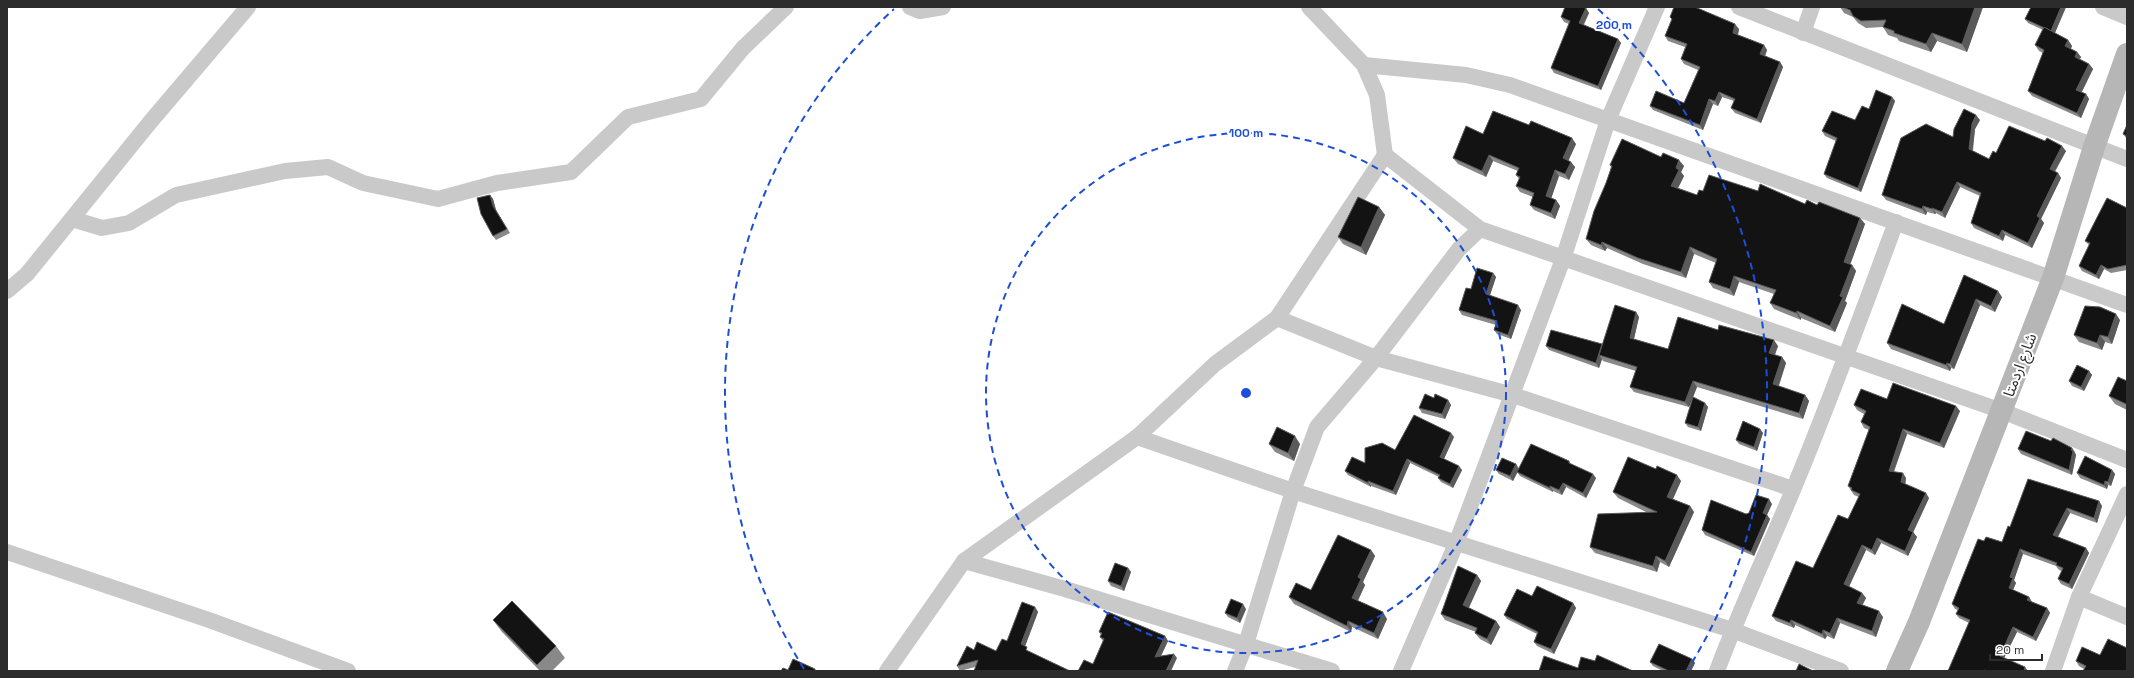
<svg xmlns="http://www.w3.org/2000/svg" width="2134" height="678" viewBox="0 0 2134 678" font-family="'Space Grotesk','Noto Sans Arabic',sans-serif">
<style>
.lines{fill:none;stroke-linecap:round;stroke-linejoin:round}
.street{stroke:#c9c9c9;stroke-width:16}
.secondary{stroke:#b6b6b6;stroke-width:22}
.wall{fill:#898989}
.shaded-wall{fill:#5a5a5a}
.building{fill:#131313;stroke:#5a5a5a}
.ring{fill:none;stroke:#1d4ed8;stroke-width:2;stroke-dasharray:7 5}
.labels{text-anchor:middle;stroke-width:4;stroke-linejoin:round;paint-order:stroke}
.street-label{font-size:15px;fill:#2c2c2c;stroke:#fff}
.centre{fill:#1d4ed8;stroke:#fff;stroke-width:2}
.ring-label{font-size:12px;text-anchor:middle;font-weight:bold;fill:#1d4ed8;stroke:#fff;stroke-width:4;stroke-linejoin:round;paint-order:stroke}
</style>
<rect width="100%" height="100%" fill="#fff"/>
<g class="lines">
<g class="street">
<polyline points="910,7 920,11 943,7"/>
<polyline points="1309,7 1364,65 1377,95 1385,155 1480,229 2002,411 2127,460"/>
<polyline points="1739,7 2127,159"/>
<polyline points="2103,7 2127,17"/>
<polyline points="1803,33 1812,7"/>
<polyline points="1364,65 1466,75 1510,85 2127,305"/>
<polyline points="72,219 102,228 129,223 176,195 285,171 328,167 363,183 438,199 497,183 571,172 628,117 701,99 743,48 786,7"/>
<polyline points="7,291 27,274 151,121 248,7"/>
<polyline points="1277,318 1376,358 1513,395 1793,489"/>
<polyline points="1137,437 1293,491 1732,630 1841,671"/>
<polyline points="7,552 209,620 348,671"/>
<polyline points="964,561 1065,589 1332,671"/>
<polyline points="2079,597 2127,617"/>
<polyline points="887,671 964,561 1137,437 1215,364 1277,318 1385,155"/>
<polyline points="1235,671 1246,644 1293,491 1317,427 1376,358 1459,249 1480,229"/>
<polyline points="1401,671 1456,544 1563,259 1608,120 1657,7"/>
<path d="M1717,671C1740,609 1768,550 1793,490C1830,401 1863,311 1896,222"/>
<polyline points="2053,671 2079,597 2127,494"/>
</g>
<polyline class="secondary" points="1897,671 1919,622 2053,278 2094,147 2127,54"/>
</g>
<g class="wall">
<polygon points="1840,7 1983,7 1967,52 1937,41 1931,52 1899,41 1897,38 1888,35 1883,27 1866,28 1858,23 1853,17 1844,13"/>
<polygon points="2031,7 2066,7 2055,33 2068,40 2072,46 2071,49 2077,52 2081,57 2080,59 2089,64 2093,69 2082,92 2086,94 2089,99 2081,118 2032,96 2028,91 2043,53 2039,51 2035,45 2043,30 2028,23 2025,19"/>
<polygon points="1586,8 1589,13 1584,25 1618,39 1621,43 1601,90 1554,73 1551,68 1569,24 1564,22 1561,17"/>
<polygon points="1700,9 1739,29 1738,35 1764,45 1767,50 1765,56 1780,62 1783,67 1761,123 1735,113 1731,108 1734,101 1722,97 1718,106 1713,104 1703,130 1653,110 1650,106 1684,103 1698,70 1684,64 1681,59 1685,47 1668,41 1665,36 1672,20 1670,17"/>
<polygon points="1892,97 1895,101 1861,192 1827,178 1824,174 1836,141 1825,136 1822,131 1855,120 1869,109"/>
<polygon points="1980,120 1975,129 1973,151 1989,159 1996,153 2066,151 2055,172 2058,173 2061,178 2041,219 2044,223 2032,248 2005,235 2003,241 1974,228 1971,223 1980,196 1960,187 1945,218 1936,213 1935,214 1927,212 1926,215 1886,200 1882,195 1953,137"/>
<polygon points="2127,125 2127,139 2123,134"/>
<polygon points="1483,134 1576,144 1568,160 1575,167 1569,180 1559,176 1551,198 1556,200 1560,206 1555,219 1534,210 1530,205 1533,197 1520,192 1516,186 1519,179 1516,175 1518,171 1493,161 1486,177 1458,164 1453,158"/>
<polygon points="1661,157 1684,166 1681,172 1684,176 1678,188 1697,195 1703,191 1758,191 1805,204 1817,205 1860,218 1865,224 1850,264 1852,265 1856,271 1845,301 1847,303 1835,332 1801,318 1801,320 1774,309 1770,303 1774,294 1739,282 1734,296 1713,288 1709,282 1716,263 1694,254 1686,278 1643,264 1607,248 1605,251 1591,245 1586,239 1606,183 1611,167 1610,165"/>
<polygon points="490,195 493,199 496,210 510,233 496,240 493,236"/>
<polygon points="1379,207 1385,215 1366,255 1343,244 1338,237"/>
<polygon points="2127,208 2127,270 2111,273 2104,269 2099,279 2082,271 2079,266 2089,245 2085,241"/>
<polygon points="1493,273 1496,277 1490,295 1521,310 1511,339 1497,334 1494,330 1496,325 1462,315 1459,310 1471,289"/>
<polygon points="1964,275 2002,297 1995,312 1980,305 1954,369 1951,368 1950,371 1891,349 1887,343 1944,324"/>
<polygon points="1636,312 1639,317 1634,339 1668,349 1718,330 1778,346 1775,355 1782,357 1786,363 1779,386 1805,395 1809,401 1803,419 1697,387 1693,397 1708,407 1701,431 1688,427 1685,423 1693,398 1689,407 1634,392 1630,387 1636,371 1603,361 1602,359 1599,368 1549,350 1546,346 1602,344 1602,345"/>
<polygon points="2120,320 2112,344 2105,342 2102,350 2079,342 2074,335"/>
<polygon points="2089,371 2092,375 2084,391 2072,386 2069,381"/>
<polygon points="2127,381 2127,410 2115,404 2109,396"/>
<polygon points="1434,398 1448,400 1451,405 1445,419 1422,413 1419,408"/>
<polygon points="1887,399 1960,411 1944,448 1907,434 1894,472 1906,478 1905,484 1929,498 1913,532 1917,537 1908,556 1881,543 1875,555 1866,550 1849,586 1862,593 1866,598 1862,605 1883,617 1876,637 1840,623 1834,639 1827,636 1825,639 1795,625 1794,628 1776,621 1772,616 1813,568 1848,519 1859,497 1854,495 1848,486 1869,430 1864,428 1861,422 1864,414 1857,410 1854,405"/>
<polygon points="1760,429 1763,433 1757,451 1739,444 1736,440"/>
<polygon points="1454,437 1444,459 1462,470 1453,488 1441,482 1438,478 1439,477 1410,463 1396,495 1371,486 1371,487 1348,475 1345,471 1395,450"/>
<polygon points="2051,441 2072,448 2075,452 2076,455 2072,475 2021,454 2018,449"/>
<polygon points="1269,444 1300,444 1294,461 1275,452"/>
<polygon points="1569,461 1571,464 1596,478 1586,498 1566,487 1562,495 1553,491 1553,492 1520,476 1517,472"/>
<polygon points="1516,464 1519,469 1513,481 1499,474 1496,470"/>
<polygon points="1656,469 1681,481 1673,499 1690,506 1694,512 1669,567 1660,562 1657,572 1595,553 1590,547 1648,513 1618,498 1613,492"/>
<polygon points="2112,470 2115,474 2111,486 2108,485 2107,489 2080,478 2077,473"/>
<polygon points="2028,479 2099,501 2102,506 2097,523 2070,513 2058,537 2086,548 2089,553 2072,589 2061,584 2058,579 2062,571 2059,570 2056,566 2023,554 2014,580 2016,583 2013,590 2029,597 2032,602 2047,608 2050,613 2036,641 2017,632 2004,658 2028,671 1948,671 1969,623 1959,618 1956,614 1958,610 1955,609 1952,604 1984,541 2002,542 2010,527"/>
<polygon points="1772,504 1767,515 1770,519 1754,556 1705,535 1702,530 1746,514 1749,513"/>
<polygon points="1371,550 1375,556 1363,582 1365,585 1358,601 1387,619 1378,639 1352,627 1351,632 1294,604 1289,597 1311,590"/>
<polygon points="1128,568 1131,572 1124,591 1111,586 1108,581"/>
<polygon points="1477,575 1481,581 1469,608 1496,621 1500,627 1491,645 1480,639 1475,633 1476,632 1445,620 1441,614"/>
<polygon points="1532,596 1573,603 1576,608 1554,654 1537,646 1534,642 1537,634 1507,619 1504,615"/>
<polygon points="1035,607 1038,612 1025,646 975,667 960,671 957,666 974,650 996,651 1007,641"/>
<polygon points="1246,609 1240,623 1228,617 1225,613"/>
<polygon points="493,620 556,646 565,658 552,671 540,671 502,632"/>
<polygon points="1099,632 1165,636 1168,641 1161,656 1177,658 1093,664 1103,641 1100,637 1101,635"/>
<polygon points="2100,655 2084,669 2079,666 2076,661"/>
<polygon points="1692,659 1695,663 1691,671 1663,671 1653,666 1650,662"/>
</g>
<g class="shaded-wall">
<polygon points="1975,7 1983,7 1967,52 1962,44"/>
<polygon points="2061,7 2066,7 2054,35 2051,31"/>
<polygon points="1586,8 1589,13 1582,27 1579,23"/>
<polygon points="1735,24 1739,29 1737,38 1733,33"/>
<polygon points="1932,33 1937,41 1931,52 1926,44"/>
<polygon points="1618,39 1621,43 1601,90 1598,86"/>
<polygon points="2068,40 2072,46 2069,52 2065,46"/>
<polygon points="1764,45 1767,50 1764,59 1760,54"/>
<polygon points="2077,52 2081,57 2078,62 2075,57"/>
<polygon points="1780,62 1783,67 1761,123 1757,119"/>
<polygon points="2089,64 2093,69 2080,95 2076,90"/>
<polygon points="1719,92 1722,97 1718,106 1715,101"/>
<polygon points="2086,94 2089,99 2081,118 2077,113"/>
<polygon points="1892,97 1895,101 1861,192 1858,188"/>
<polygon points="1709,99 1713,104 1703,130 1700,125"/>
<polygon points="1976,115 1980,120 1975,129 1972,154 1969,149 1972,124"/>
<polygon points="1572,138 1576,144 1567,164 1563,158"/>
<polygon points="2062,146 2066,151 2053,174 2050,169"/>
<polygon points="1489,155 1493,161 1486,177 1482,171"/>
<polygon points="1679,160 1684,166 1681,172 1684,176 1676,192 1671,186 1676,168"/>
<polygon points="1571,162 1575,167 1569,180 1565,174"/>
<polygon points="1555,170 1559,176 1550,202 1546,196"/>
<polygon points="2058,173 2061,178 2041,219 2044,223 2032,248 2028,243 2037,216"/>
<polygon points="1957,182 1960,187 1945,218 1942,212"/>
<polygon points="490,195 493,199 496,210 510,233 493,206"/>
<polygon points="1556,200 1560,206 1555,219 1551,213"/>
<polygon points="1923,206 1927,212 1926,215 1922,209"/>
<polygon points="1379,207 1385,215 1366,255 1361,247"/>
<polygon points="1932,208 1936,213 1935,214 1932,209"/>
<polygon points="1860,218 1865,224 1849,268 1844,262"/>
<polygon points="2002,230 2005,235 2003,241 1999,236"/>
<polygon points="1602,242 1607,248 1605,251 1601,245"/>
<polygon points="1690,247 1694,254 1686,278 1681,272"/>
<polygon points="1852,265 1856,271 1845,301 1847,303 1835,332 1830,326 1840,296"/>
<polygon points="2101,265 2104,269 2099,279 2096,275"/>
<polygon points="1493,273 1496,277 1489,298 1486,294"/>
<polygon points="1734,276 1739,282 1734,296 1730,289"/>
<polygon points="1998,291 2002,297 1995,312 1991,306"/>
<polygon points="1976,299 1980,305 1954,369 1950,364"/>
<polygon points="1518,305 1521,310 1511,339 1508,335"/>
<polygon points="1797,311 1801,318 1801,320 1796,313"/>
<polygon points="1636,312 1639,317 1633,343 1630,338"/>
<polygon points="2116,314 2120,320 2112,344 2108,337"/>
<polygon points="2100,335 2105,342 2102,350 2097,343"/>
<polygon points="1774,340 1778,346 1773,359 1769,353"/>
<polygon points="1602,344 1605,349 1599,355 1602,359 1599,368 1596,363"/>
<polygon points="1782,357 1786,363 1777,390 1773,384"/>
<polygon points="1947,363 1951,368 1950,371 1946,365"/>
<polygon points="2089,371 2092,375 2084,391 2081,387"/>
<polygon points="1693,381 1697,387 1689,407 1685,402"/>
<polygon points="1805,395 1809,401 1803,419 1799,413"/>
<polygon points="1448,400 1451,405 1445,419 1442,414"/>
<polygon points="1705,403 1708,407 1701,431 1698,427"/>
<polygon points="1956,406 1960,411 1944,448 1940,443"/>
<polygon points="1760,429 1763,433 1757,451 1754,447"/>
<polygon points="1903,429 1907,434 1892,476 1889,471"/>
<polygon points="1451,433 1454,437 1443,461 1440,457"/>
<polygon points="1295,436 1300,444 1294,461 1288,453"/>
<polygon points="2072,448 2076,455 2072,475 2069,470 2071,450"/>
<polygon points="1407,459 1410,463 1396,495 1393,491"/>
<polygon points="1516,464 1519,469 1513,481 1510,476"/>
<polygon points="1459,466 1462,470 1453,488 1450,484"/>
<polygon points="2112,470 2115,474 2111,486 2108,482"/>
<polygon points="1903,473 1906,478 1905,487 1901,482"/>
<polygon points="1593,474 1596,478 1586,498 1583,493"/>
<polygon points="1677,475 1681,481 1671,503 1667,497"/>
<polygon points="1368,481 1371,486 1371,487 1368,483"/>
<polygon points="2105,481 2108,485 2107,489 2104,485"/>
<polygon points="1563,483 1566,487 1562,495 1559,490"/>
<polygon points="1550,486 1553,491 1553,492 1550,488"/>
<polygon points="1926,493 1929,498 1912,535 1908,530"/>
<polygon points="1769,499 1772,504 1766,517 1767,515 1770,519 1754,556 1751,552 1763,513"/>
<polygon points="2099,501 2102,506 2097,523 2094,518"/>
<polygon points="1690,506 1694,512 1669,567 1665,561"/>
<polygon points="2067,508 2070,513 2056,540 2053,535"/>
<polygon points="1913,532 1917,537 1908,556 1905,551"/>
<polygon points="1877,538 1881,543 1875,555 1872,550"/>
<polygon points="1862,545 1866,550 1848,589 1844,584"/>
<polygon points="2086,548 2089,553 2072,589 2069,584"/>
<polygon points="2020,549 2023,554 2014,580 2016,583 2012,592 2009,588 2010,577"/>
<polygon points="1371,550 1375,556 1363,582 1365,585 1356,604 1352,598 1358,577"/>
<polygon points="1656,556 1660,562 1657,572 1653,566"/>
<polygon points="1128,568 1131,572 1124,591 1121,586"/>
<polygon points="1477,575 1481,581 1467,611 1463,605"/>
<polygon points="1862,593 1866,598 1861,608 1857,603"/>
<polygon points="2029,597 2032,602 2030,605 2027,600"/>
<polygon points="1573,603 1576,608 1554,654 1551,649"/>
<polygon points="1243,604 1246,609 1240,623 1237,618"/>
<polygon points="1035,607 1038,612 1024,649 1021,644"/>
<polygon points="2047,608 2050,613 2036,641 2033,637"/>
<polygon points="1879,611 1883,617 1876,637 1872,631"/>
<polygon points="1383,612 1387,619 1378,639 1374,633"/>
<polygon points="1837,618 1840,623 1834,639 1830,633"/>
<polygon points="1791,620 1795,625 1794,628 1790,623"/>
<polygon points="1348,621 1352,627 1351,632 1347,626"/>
<polygon points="1496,621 1500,627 1491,645 1487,639"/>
<polygon points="2013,627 2017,632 2003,660 2000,656"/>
<polygon points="1823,630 1827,636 1825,639 1822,634"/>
<polygon points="1165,636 1168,641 1158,662 1155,657"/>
<polygon points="1174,654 1177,658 1171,671 1166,671"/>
<polygon points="1692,659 1695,663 1691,671 1686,671"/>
<polygon points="2025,667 2028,671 2024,671"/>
</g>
<g class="building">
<polygon points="1565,7 1582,7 1586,8 1579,23 1618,39 1598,86 1551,68 1570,21 1561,17"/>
<polygon points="1674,7 1695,7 1735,24 1733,33 1764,45 1760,54 1780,62 1757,119 1731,108 1735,99 1719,92 1715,101 1709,99 1700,125 1650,106 1656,91 1684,103 1700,67 1681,59 1687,44 1665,36 1672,19 1670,17"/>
<polygon points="1842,7 1975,7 1962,44 1932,33 1926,44 1894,33 1894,31 1883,27 1886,20 1861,21 1853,16 1850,10"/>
<polygon points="2031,7 2061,7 2051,31 2025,19"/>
<polygon points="2044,27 2068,40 2065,46 2077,52 2075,57 2089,64 2076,90 2086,94 2077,113 2028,91 2044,50 2035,45"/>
<polygon points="1876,90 1892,97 1858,188 1824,174 1837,138 1822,131 1832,111 1855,120 1862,106 1869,109"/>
<polygon points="1964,109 1976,115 1972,124 1969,149 1989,159 1993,151 1996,153 2009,126 2045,141 2047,138 2062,146 2050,169 2058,173 2037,216 2040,218 2028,243 2002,230 1999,236 1971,223 1981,193 1957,182 1942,212 1932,208 1932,209 1923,206 1922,209 1882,195 1901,138 1926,124 1953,137 1954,129"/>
<polygon points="1493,111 1529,125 1531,121 1572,138 1563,158 1571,162 1565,174 1555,170 1546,196 1556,200 1551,213 1530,205 1534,193 1516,186 1520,177 1516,175 1519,168 1489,155 1482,171 1453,158 1466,126 1483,134"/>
<polygon points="2127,125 2127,136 2123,134"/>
<polygon points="1622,139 1661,157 1663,153 1679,160 1676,168 1679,170 1671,186 1697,195 1699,190 1703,191 1709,175 1758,191 1760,184 1805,204 1807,200 1817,205 1819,202 1860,218 1844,262 1852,265 1840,296 1843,297 1830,326 1797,311 1796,313 1770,303 1776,290 1734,276 1730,289 1709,282 1717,259 1690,247 1681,272 1638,258 1602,242 1601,245 1586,239 1594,211 1606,183 1612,166 1610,165"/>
<polygon points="490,195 493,206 507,229 493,236 481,214 477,198"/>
<polygon points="1358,197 1379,207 1361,247 1338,237"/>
<polygon points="2107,198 2127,208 2127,265 2108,269 2101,265 2096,275 2079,266 2090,243 2085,241"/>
<polygon points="1477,268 1493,273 1486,294 1518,305 1508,335 1494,330 1497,321 1459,310 1466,288 1471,289"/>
<polygon points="1964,275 1998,291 1991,306 1976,299 1950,364 1947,363 1946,365 1887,343 1902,304 1944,324"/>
<polygon points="1615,305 1636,312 1630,338 1668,349 1678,317 1718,330 1719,325 1774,340 1769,353 1782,357 1773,384 1805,395 1799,413 1693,381 1685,402 1630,387 1637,367 1599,355"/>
<polygon points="2085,306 2100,307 2116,314 2108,337 2100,335 2097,343 2074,335"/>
<polygon points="1551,330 1602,344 1596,363 1546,346"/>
<polygon points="2077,365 2089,371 2081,387 2069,381"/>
<polygon points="2118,377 2127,381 2127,401 2126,404 2109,396"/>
<polygon points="1893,383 1956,406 1940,443 1903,429 1889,471 1903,473 1901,482 1926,493 1908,530 1913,532 1905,551 1877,538 1872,550 1862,545 1844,584 1862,593 1857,603 1879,611 1872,631 1837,618 1830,633 1823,630 1822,634 1791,620 1790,623 1772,616 1796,561 1813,568 1838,515 1848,519 1860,494 1851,490 1852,488 1848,486 1870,427 1861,422 1866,411 1854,405 1861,389 1887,399"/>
<polygon points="1425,394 1434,398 1435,394 1448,400 1442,414 1419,408"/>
<polygon points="1693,397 1705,403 1698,427 1685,423"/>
<polygon points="1414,415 1451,433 1440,457 1459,466 1450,484 1438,478 1440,475 1407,459 1393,491 1368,481 1368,483 1345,471 1352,457 1365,463 1365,448 1382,443 1395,450"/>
<polygon points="1743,421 1760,429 1754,447 1736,440"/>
<polygon points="1277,427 1295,436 1288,453 1269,444"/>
<polygon points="2026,431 2051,441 2053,438 2072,448 2071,450 2073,451 2069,470 2018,449"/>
<polygon points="1531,444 1569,461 1569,463 1593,474 1583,493 1563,483 1559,490 1550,486 1550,488 1517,472"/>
<polygon points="2085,456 2112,470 2108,482 2105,481 2104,485 2077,473"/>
<polygon points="1628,457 1656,469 1657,466 1677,475 1667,497 1690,506 1665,561 1656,556 1653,566 1590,547 1598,514 1657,512 1613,492"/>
<polygon points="1502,458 1516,464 1510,476 1496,470"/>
<polygon points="2028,479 2099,501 2094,518 2067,508 2053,535 2086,548 2069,584 2058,579 2063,568 2056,565 2057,563 2020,549 2010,577 2013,578 2009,588 2029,597 2027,600 2047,608 2033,637 2013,627 2000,656 2025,667 2024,671 1986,671 1984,670 1983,671 1948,671 1970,620 1956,614 1959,608 1952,604 1978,539 1984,541 1986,537 2002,542 2008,526 2010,527"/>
<polygon points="1756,495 1769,499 1763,513 1767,515 1751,552 1702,530 1711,500 1746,514 1749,513"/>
<polygon points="1338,535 1371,550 1358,577 1361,579 1352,598 1383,612 1374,633 1348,621 1347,626 1289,597 1296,583 1311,590"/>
<polygon points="1115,563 1128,568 1121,586 1108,581"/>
<polygon points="1458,566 1477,575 1463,605 1496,621 1487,639 1475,633 1477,628 1441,614"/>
<polygon points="1537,586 1573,603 1551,649 1534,642 1538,632 1504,615 1517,589 1532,596"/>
<polygon points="1231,599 1243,604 1237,618 1225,613"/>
<polygon points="512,601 556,646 537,665 493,620"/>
<polygon points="1022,602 1035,607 1021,644 1027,647 1026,650 1070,671 974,671 978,660 957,666 967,646 974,650 977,642 996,651 1002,639 1007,641"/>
<polygon points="1108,612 1165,636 1155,657 1174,654 1166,671 1078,671 1084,660 1093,664 1104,639 1100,637 1102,633 1099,632"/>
<polygon points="2108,639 2127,648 2127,671 2083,671 2086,666 2076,661 2082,647 2100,655"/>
<polygon points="1659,644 1692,659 1686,671 1669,671 1650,662"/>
<polygon points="1597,655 1633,671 1539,671 1544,656 1578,668 1581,657 1595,661"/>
<polygon points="793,659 815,669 815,671 781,671 783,668 788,670"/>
<polygon points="1799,664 1813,671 1796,671"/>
</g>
<g class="ring">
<circle cx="1246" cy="393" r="260"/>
<path d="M804 669A521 521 0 0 1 894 9M1598 9A521 521 0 0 1 1688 669"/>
</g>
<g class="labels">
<g class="street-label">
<text transform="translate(2020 365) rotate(-69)" y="5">شارع اردمتا</text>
</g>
</g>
<circle cx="1246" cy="393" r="6" class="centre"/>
<g class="ring-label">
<text x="1614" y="29">200 m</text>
<text x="1246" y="137">100 m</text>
</g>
<rect width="2134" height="678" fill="none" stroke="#2c2c2c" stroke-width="16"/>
<path d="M1990 654v6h52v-6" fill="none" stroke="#2c2c2c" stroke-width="2"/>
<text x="1996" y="654" font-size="12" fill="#2c2c2c" stroke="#ffffff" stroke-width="3" paint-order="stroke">20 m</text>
</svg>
